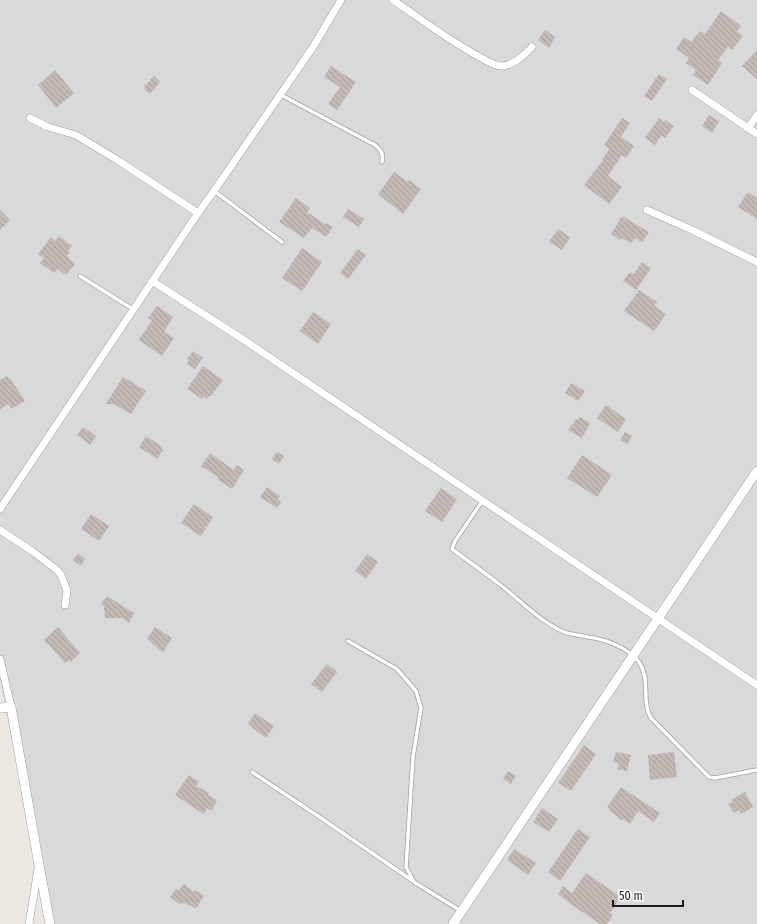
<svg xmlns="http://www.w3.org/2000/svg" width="757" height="924" viewBox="0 0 757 924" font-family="'Fira Sans Condensed',sans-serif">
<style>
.residential{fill:#dad9d9}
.building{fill:url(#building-back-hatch)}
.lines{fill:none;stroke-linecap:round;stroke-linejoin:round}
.service-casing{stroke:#a0a0a0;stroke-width:5}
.minor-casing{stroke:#a0a0a0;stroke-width:8}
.tertiary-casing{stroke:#a0a0a0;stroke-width:10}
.service{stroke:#fff;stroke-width:3.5}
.minor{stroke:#fff;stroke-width:7}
.tertiary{stroke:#fff;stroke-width:9}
</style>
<defs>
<pattern id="building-back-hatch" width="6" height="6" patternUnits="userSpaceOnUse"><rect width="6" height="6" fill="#c4b9b5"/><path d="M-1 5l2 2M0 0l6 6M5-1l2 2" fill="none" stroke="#a89e9b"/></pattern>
</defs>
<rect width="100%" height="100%" fill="#ede7e1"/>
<polygon class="residential" points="0,0 757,0 757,924 49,924 0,681"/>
<g class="building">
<polygon points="721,11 741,26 737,31 743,36 732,50 728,47 718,60 722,63 708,85 693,75 696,70 686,63 689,58 676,49 684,37 691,42 700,31 705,34"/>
<polygon points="545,30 555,37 549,48 538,40"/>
<polygon points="757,50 757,79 742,66"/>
<polygon points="331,66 356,82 337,110 328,104 340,87 324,77"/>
<polygon points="55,70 74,93 56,108 38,85"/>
<polygon points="659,74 667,79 652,101 644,96"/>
<polygon points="154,76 160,82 150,94 143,88"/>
<polygon points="709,115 719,121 712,133 702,126"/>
<polygon points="622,118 630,123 621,137 634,146 626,158 622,155 608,176 622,187 609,204 584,185 603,160 602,160 609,149 604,145"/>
<polygon points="659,118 664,122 665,120 674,126 665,138 661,136 655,145 645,138"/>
<polygon points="394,172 408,182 409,180 421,189 403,214 378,194"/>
<polygon points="748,192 757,198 757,219 738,207"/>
<polygon points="296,198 310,208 307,212 325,224 327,223 333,227 326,237 312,228 304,238 279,222"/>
<polygon points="348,209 364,219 359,227 343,217"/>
<polygon points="0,210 10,220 0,230"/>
<polygon points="622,216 649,232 642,242 635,238 631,243 621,238 620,240 611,234"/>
<polygon points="558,229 570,237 562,250 549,242"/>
<polygon points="59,236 72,246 68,251 70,252 67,256 75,264 66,275 58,269 54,273 40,263 44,258 38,254 51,237 55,241"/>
<polygon points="302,248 322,262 302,291 282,278"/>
<polygon points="358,249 366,255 348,279 340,273"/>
<polygon points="642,262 651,268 636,290 623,281 630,272 634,274"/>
<polygon points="639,290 657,302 654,306 666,314 654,331 624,311"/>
<polygon points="157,306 173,317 164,332 174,338 162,356 139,340 152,320 148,318"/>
<polygon points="313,312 331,324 318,344 300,331"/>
<polygon points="193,351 203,358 195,369 187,364 189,360 187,359"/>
<polygon points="203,366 223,380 211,396 209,396 207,399 204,396 202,399 187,389"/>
<polygon points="7,376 9,378 10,378 25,401 11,409 9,404 0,409 0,380"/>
<polygon points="123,377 146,391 131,414 114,404 106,404"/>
<polygon points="571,383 585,391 578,401 565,393"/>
<polygon points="606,405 626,419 618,432 597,418"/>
<polygon points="580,417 590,423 582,438 568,430 572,424 573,425 576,419 578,420"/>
<polygon points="83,427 96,436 90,445 77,435"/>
<polygon points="625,432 632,436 627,444 620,440"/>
<polygon points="146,436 162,447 161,449 163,450 157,459 139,447"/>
<polygon points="277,452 284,456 279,464 272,459"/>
<polygon points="210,453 234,470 237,465 244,470 232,489 217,479 218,477 201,466"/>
<polygon points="582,455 612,475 597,497 567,478"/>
<polygon points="267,487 280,496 278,500 281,502 277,508 260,497"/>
<polygon points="441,488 457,499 442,522 425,511"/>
<polygon points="194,504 213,517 201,536 181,523"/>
<polygon points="91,514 109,526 99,541 81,529"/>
<polygon points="78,553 85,559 81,566 73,560"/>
<polygon points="367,554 378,562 366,579 355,571"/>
<polygon points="107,596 134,613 129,623 122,618 105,618 104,607 101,604"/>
<polygon points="58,627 80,653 70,662 69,660 65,663 44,640"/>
<polygon points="155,627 172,638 163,652 151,643 152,642 147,639"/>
<polygon points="327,664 337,672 322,692 311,684"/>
<polygon points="255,713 274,726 266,738 248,724"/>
<polygon points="584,745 596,754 590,763 589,763 590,763 571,791 558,783"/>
<polygon points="616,752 631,755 627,771 617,769 619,763 613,762"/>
<polygon points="674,752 677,777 650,780 648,755"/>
<polygon points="508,771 516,776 511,784 503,779"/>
<polygon points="189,775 199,782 196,786 209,793 208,795 217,800 212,811 207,808 204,814 194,808 175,795"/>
<polygon points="621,787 660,813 654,822 638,811 630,824 623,819 621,820 609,810 610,809 607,807"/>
<polygon points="745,792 753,807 741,814 739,810 734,813 728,804 732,802 731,800"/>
<polygon points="542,808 558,819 549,832 533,822"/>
<polygon points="578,829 590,837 560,881 548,872"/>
<polygon points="514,849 536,863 528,875 507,860"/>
<polygon points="586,873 621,897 610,913 613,915 607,924 600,924 569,903 558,894 563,886 572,893"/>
<polygon points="184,884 194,892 195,890 197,891 204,896 196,909 190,905 189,906 184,903 179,904 170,897 176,889 178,891"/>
</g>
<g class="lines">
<g class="service-casing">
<g id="service">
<path d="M281,95L375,145C381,150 384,154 382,162"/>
<polyline points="214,191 225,199 282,242"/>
<polyline points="80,276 123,303 133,309"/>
<path d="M483,500L455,541L452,549C469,562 487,574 503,587C523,603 541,622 564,632C571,635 581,635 588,637C605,639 629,648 639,662C651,680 641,701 651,718L705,773L709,777L715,778L757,770"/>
<polyline points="348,641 397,669 416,691 421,708 413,757 406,867 414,882 461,911"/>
<polyline points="252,772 315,814 413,881"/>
</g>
</g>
<g class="minor-casing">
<g id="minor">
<path d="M393,0C421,19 448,40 478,56C485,60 492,65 501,66C512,66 525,55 532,47"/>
<polyline points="692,90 757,134"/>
<polyline points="30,118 48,127 76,135 119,161 198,213"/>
<polyline points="748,128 757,115"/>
<polyline points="647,210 690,229 757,262"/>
<polyline points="152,281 241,338 757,685"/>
<polyline points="0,509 198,213 214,191 313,47 341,0"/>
<polyline points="0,530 32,551 57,570 61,575 67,591 65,605"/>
<polyline points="0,659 11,707"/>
<polyline points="29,924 38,869"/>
</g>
</g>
<g class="tertiary-casing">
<g id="tertiary">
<polyline points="0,708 11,707 39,865 50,924"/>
<polyline points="453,924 757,471"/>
</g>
</g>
<use href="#service" class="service"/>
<use href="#minor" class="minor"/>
<use href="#tertiary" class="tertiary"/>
</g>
<path d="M613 900v6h70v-6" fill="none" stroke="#1c1c1c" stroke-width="2"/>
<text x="619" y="900" font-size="12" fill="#1c1c1c" stroke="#ffffff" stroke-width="3" paint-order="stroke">50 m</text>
</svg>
